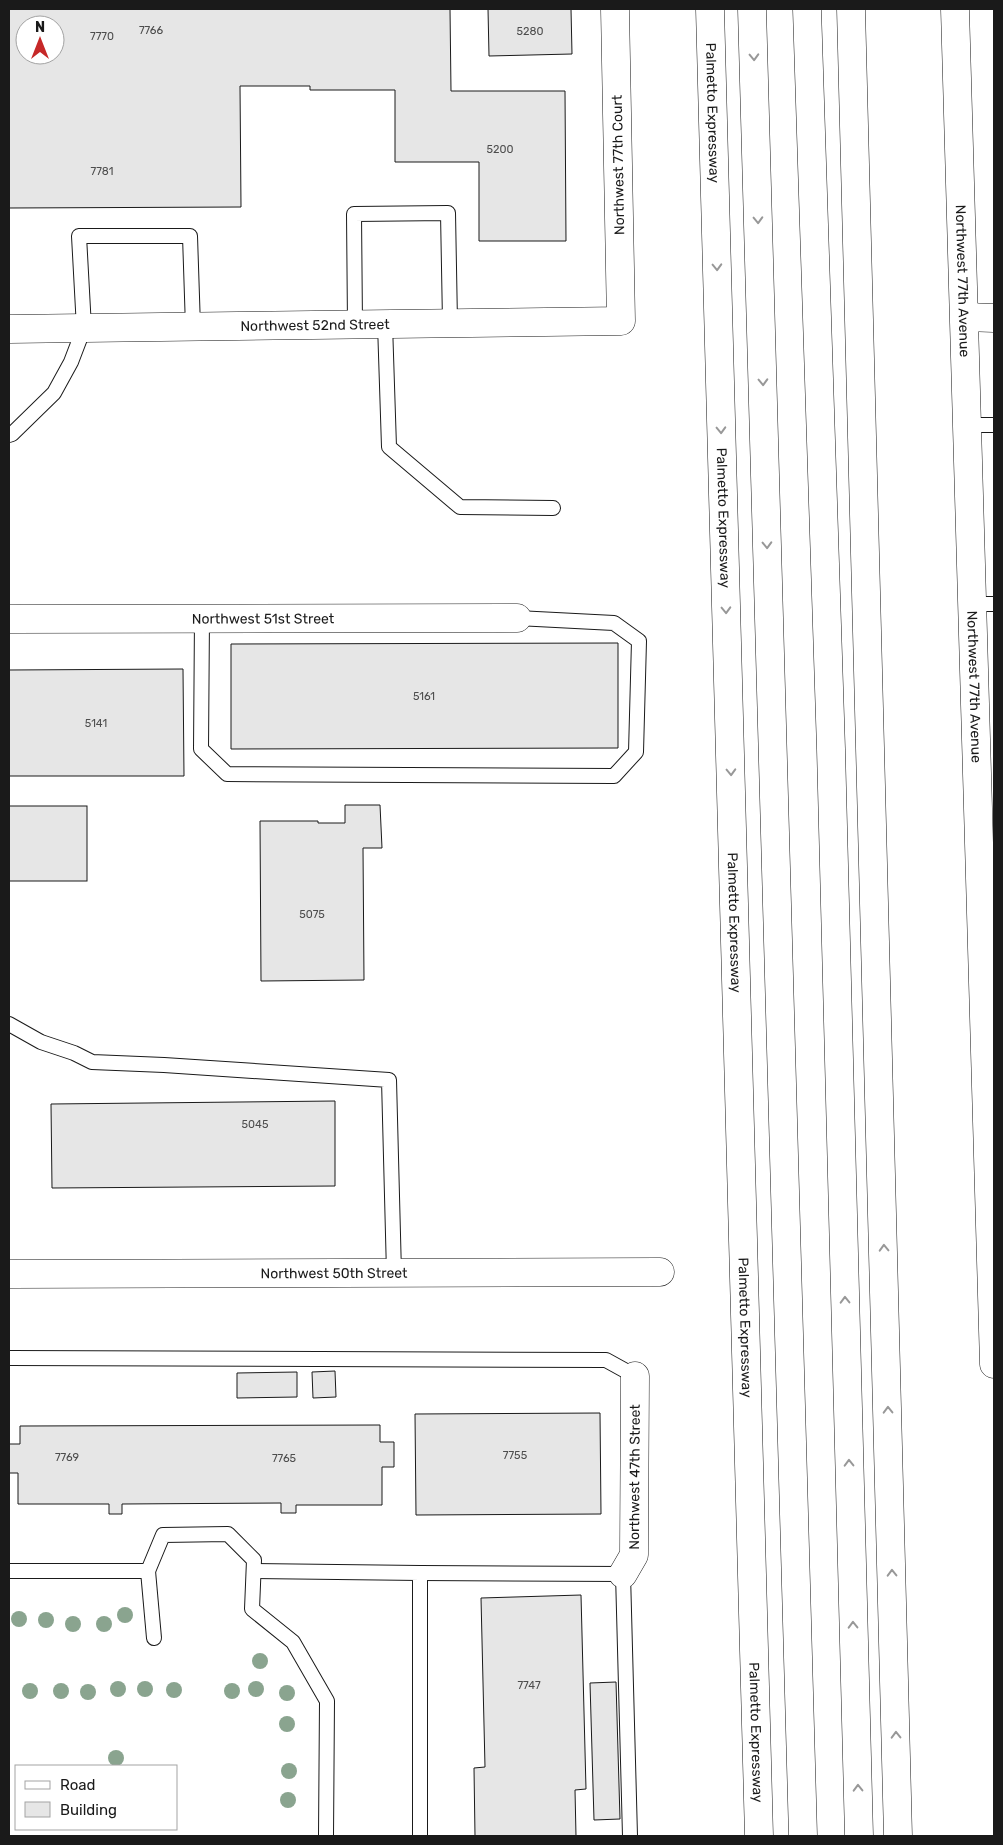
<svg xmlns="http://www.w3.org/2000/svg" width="1003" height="1845" viewBox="0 0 1003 1845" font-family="Rubik,sans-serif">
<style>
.building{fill:#e6e6e6;stroke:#1a1a1a;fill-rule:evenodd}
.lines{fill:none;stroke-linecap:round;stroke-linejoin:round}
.lane-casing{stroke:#1a1a1a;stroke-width:16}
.street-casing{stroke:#1a1a1a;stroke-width:29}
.highway-casing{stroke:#1a1a1a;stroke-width:29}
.lane{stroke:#fff;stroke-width:14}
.street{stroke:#fff;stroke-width:28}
.highway{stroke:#fff;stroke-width:28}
.tree{fill:#8aa48f}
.oneway{stroke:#989898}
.labels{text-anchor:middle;stroke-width:4;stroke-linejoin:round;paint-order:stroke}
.number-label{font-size:11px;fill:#4d4d4d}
.street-label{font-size:14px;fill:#1a1a1a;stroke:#fff}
</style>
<rect width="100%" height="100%" fill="#fff"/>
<g class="building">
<path d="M9,9H450L451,91H565L566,241H479V162H395V90H310V86H240L241,207L9,208ZM25,25H55V55H25Z"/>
<polygon points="488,9 571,9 572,54 489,56"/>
<polygon points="618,643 618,748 231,749 231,644"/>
<polygon points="183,669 184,776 9,776 9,670"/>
<polygon points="345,805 380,805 382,848 363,848 364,980 261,981 260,821 318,821 318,823 345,823"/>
<rect x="9" y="806" width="78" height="75"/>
<polygon points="335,1101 335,1186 52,1188 51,1104"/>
<polygon points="335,1371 336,1397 313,1398 312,1372"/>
<polygon points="297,1372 297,1397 237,1398 237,1373"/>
<polygon points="600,1413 601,1514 416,1515 415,1414"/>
<polygon points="380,1425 380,1442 394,1442 394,1467 382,1467 382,1505 296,1505 296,1513 281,1513 281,1503 122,1504 122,1514 109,1514 109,1504 18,1504 18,1473 9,1473 9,1444 20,1444 20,1426"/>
<polygon points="581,1595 586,1789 575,1790 576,1836 475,1836 474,1768 485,1767 481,1598"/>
<polygon points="616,1682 620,1819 594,1820 590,1683"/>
</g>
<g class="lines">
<g class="lane-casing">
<g id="lane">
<polyline points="355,324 354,214 448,213 450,322"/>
<polyline points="385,324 389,447 460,507 553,508"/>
<polyline points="968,425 994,425"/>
<polyline points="9,435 12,434 54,393 71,362 84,328 79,236 190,236 193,327"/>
<polyline points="973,604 994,604"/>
<polyline points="202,617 201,749 227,774 614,776 636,752 639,641 614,623 517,618"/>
<polyline points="9,1024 41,1042 74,1053 92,1062 164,1065 389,1080 394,1273"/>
<polyline points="9,1358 606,1360 635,1376"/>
<polyline points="9,1571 148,1571 163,1535 228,1534 254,1560 252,1609 293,1642 327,1701 326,1836"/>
<polyline points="148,1571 154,1638"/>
<polyline points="254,1571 420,1573 420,1836"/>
<polyline points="420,1573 623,1574 630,1836"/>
</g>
</g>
<g class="street-casing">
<g id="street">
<path id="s1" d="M955,9L994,1364"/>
<polyline points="965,317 994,318"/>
<path id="s2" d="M9,329L621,321L615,9"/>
<path id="s3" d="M9,619L517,618"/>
<path id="s4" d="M9,1274L660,1272"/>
<path id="s5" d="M623,1574L634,1555L635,1376"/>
</g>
</g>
<g class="highway-casing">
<g id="highway">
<path id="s6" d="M710,9L759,1836"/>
<polyline points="752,9 803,1836"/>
<polyline points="807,9 831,749 859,1836"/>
<polyline points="851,9 898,1836"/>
</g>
</g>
<use href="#lane" class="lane"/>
<use href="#street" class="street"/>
<use href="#highway" class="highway"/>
</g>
<g class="tree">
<circle cx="125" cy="1615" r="8"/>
<circle cx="19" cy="1619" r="8"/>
<circle cx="46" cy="1620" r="8"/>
<circle cx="73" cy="1624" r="8"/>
<circle cx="104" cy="1624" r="8"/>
<circle cx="260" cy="1661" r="8"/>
<circle cx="118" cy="1689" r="8"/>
<circle cx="145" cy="1689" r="8"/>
<circle cx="256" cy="1689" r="8"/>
<circle cx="174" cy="1690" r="8"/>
<circle cx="30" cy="1691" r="8"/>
<circle cx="61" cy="1691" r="8"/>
<circle cx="232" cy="1691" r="8"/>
<circle cx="88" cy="1692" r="8"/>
<circle cx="287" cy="1693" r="8"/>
<circle cx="287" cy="1724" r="8"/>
<circle cx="116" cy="1758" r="8"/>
<circle cx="289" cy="1771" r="8"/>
<circle cx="288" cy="1800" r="8"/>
</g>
<defs><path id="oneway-chevron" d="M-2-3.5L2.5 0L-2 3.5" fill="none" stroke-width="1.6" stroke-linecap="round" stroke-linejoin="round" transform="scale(1.25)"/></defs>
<g class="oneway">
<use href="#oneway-chevron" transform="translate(754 57) rotate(88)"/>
<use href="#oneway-chevron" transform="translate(758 220) rotate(88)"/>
<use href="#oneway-chevron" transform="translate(717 267) rotate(88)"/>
<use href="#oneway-chevron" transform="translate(763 382) rotate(88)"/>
<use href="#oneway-chevron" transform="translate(721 430) rotate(88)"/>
<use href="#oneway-chevron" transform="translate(767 545) rotate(88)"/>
<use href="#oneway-chevron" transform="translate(726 610) rotate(88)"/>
<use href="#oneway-chevron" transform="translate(731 772) rotate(88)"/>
<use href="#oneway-chevron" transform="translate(884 1248) rotate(-92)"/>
<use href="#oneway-chevron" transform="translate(845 1300) rotate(-91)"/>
<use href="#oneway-chevron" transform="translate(888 1410) rotate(-91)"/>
<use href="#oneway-chevron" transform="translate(849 1463) rotate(-91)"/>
<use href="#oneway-chevron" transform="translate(892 1573) rotate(-91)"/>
<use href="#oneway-chevron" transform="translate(853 1625) rotate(-91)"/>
<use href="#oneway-chevron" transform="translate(896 1735) rotate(-91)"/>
<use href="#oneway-chevron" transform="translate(858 1788) rotate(-91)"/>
</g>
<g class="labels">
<g class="number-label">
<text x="151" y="34">7766</text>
<text x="530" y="35">5280</text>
<text x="102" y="40">7770</text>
<text x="500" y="153">5200</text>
<text x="102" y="175">7781</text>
<text x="424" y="700">5161</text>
<text x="96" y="727">5141</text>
<text x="312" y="918">5075</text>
<text x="255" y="1128">5045</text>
<text x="515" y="1459">7755</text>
<text x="67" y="1461">7769</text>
<text x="284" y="1462">7765</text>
<text x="529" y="1689">7747</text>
</g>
<g class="street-label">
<text dy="5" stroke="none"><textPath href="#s6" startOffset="104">Palmetto Expressway</textPath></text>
<text transform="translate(618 165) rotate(-91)" y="5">Northwest 77th Court</text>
<text dy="5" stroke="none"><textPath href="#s1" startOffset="272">Northwest 77th Avenue</textPath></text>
<text dy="5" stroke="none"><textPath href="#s2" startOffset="306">Northwest 52nd Street</textPath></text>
<text dy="5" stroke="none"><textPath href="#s6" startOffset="509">Palmetto Expressway</textPath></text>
<text dy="5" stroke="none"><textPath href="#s3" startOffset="254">Northwest 51st Street</textPath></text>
<text dy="5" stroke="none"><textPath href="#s1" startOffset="678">Northwest 77th Avenue</textPath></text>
<text dy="5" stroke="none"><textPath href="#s6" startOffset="914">Palmetto Expressway</textPath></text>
<text dy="5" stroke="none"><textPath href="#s4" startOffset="325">Northwest 50th Street</textPath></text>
<text dy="5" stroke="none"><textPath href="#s6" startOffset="1319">Palmetto Expressway</textPath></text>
<text dy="5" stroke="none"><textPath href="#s5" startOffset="100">Northwest 47th Street</textPath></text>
<text dy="5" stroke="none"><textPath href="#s6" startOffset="1724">Palmetto Expressway</textPath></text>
</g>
</g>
<rect width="1003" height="1845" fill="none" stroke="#1a1a1a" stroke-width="20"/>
<rect x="15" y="1765" width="162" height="65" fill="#ffffff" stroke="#a3a3a3"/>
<rect x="25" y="1781" width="25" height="8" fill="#ffffff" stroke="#a3a3a3"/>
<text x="60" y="1790" font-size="15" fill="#1a1a1a">Road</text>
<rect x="25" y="1802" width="25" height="15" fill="#e6e6e6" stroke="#a3a3a3"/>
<text x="60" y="1815" font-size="15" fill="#1a1a1a">Building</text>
<g transform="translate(40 40)"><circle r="24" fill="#ffffff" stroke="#a3a3a3"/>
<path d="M0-4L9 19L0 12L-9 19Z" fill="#c62828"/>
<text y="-8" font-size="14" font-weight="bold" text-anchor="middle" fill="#1a1a1a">N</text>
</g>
</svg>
